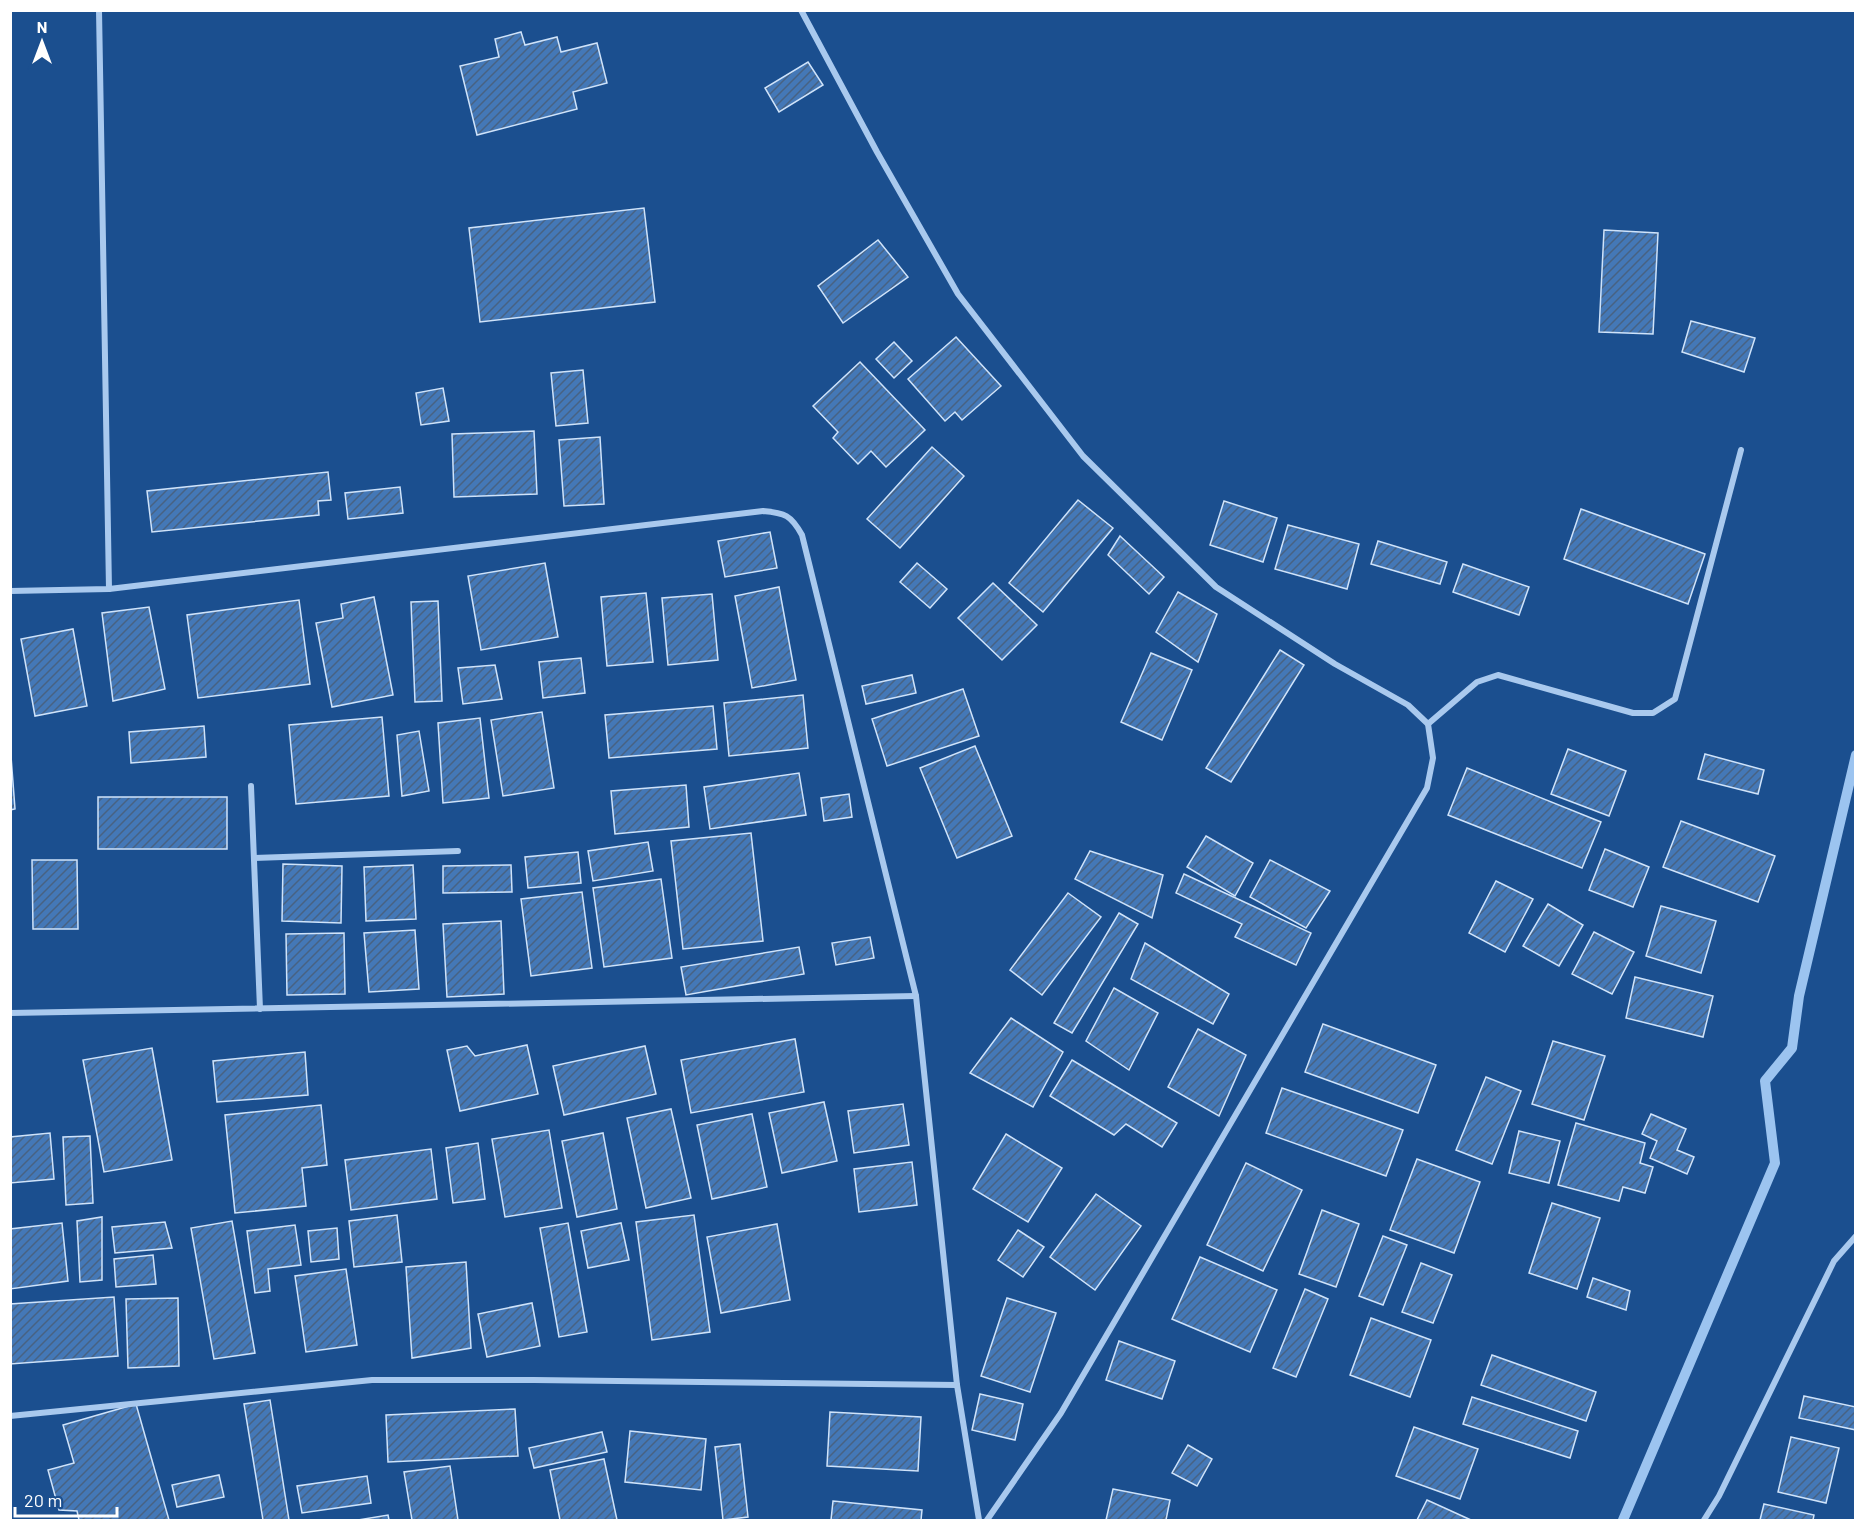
<svg xmlns="http://www.w3.org/2000/svg" width="1866" height="1531" viewBox="0 0 1866 1531" font-family="Barlow,sans-serif">
<style>
.lines{fill:none;stroke-linecap:round;stroke-linejoin:round}
.stream{stroke:#9cc4f0;stroke-width:10}
.building{fill:url(#building-hatch);stroke:#cfe3fa;stroke-width:1.5}
.street{stroke:#a9c9ee;stroke-width:6}
</style>
<defs>
<pattern id="building-hatch" width="6" height="6" patternUnits="userSpaceOnUse" patternTransform="scale(1.5)"><rect width="6" height="6" fill="#4478b7"/><path d="M-1 1l2-2M0 6l6-6M5 7l2-2" fill="none" stroke="#486282"/></pattern>
</defs>
<rect width="100%" height="100%" fill="#1b4f8f"/>
<g class="lines">
<polyline class="stream" points="1623,1520 1775,1163 1765,1081 1792,1048 1799,996 1856,755"/>
</g>
<g class="building">
<polygon points="521,32 525,45 557,37 561,52 597,43 607,83 573,92 577,109 477,135 460,66 499,57 495,39"/>
<polygon points="808,62 823,85 779,112 765,88"/>
<polygon points="644,208 655,302 480,322 469,228"/>
<polygon points="1604,230 1658,233 1653,334 1599,332"/>
<polygon points="878,240 908,277 843,323 818,286"/>
<polygon points="1691,321 1755,338 1744,372 1682,352"/>
<polygon points="956,337 1001,386 962,420 955,412 945,421 908,379"/>
<polygon points="894,342 912,361 894,378 876,359"/>
<polygon points="860,362 925,430 886,467 871,451 858,464 833,438 838,432 813,406"/>
<polygon points="583,370 588,423 556,426 551,373"/>
<polygon points="443,388 449,421 421,425 416,393"/>
<polygon points="534,431 537,494 454,497 452,434"/>
<polygon points="600,437 604,504 564,506 559,440"/>
<polygon points="932,447 964,476 900,548 867,519"/>
<polygon points="328,472 331,500 318,501 319,515 152,532 147,491"/>
<polygon points="400,487 403,513 348,519 345,493"/>
<polygon points="1078,500 1113,528 1043,612 1009,583"/>
<polygon points="1224,501 1277,518 1263,562 1210,545"/>
<polygon points="1581,509 1705,554 1688,604 1564,559"/>
<polygon points="1288,525 1359,544 1347,589 1275,569"/>
<polygon points="770,532 777,568 725,577 718,541"/>
<polygon points="1120,536 1164,577 1149,594 1108,555"/>
<polygon points="1378,541 1447,562 1440,584 1371,564"/>
<polygon points="545,563 558,637 481,650 468,576"/>
<polygon points="917,563 947,589 930,608 900,582"/>
<polygon points="1463,564 1529,587 1519,615 1453,592"/>
<polygon points="993,583 1037,625 1002,660 958,618"/>
<polygon points="779,587 796,680 752,688 735,596"/>
<polygon points="1178,592 1217,614 1198,662 1156,632"/>
<polygon points="646,593 653,662 607,666 601,597"/>
<polygon points="712,594 718,660 668,665 662,598"/>
<polygon points="374,597 393,695 332,707 316,623 343,618 341,604"/>
<polygon points="299,600 310,684 198,698 187,615"/>
<polygon points="438,601 442,701 415,702 411,602"/>
<polygon points="149,607 165,689 113,701 102,613"/>
<polygon points="73,629 87,706 35,716 21,639"/>
<polygon points="1280,650 1304,665 1231,782 1206,768"/>
<polygon points="1151,653 1192,670 1162,740 1121,722"/>
<polygon points="581,658 585,693 543,698 539,662"/>
<polygon points="495,665 502,699 463,704 458,668"/>
<polygon points="912,675 916,693 866,704 862,686"/>
<polygon points="963,689 979,736 887,766 872,719"/>
<polygon points="803,695 808,748 729,756 724,703"/>
<polygon points="713,706 717,749 609,758 605,715"/>
<polygon points="542,712 554,788 503,796 491,720"/>
<polygon points="382,717 389,796 296,804 289,725"/>
<polygon points="480,718 489,798 443,803 438,723"/>
<polygon points="204,726 206,757 131,763 129,732"/>
<polygon points="419,731 429,791 402,796 397,735"/>
<polygon points="10,743 15,809 10,810"/>
<polygon points="975,746 1012,836 957,858 920,768"/>
<polygon points="1568,749 1626,771 1609,816 1551,794"/>
<polygon points="1705,754 1764,770 1758,794 1698,779"/>
<polygon points="1467,768 1601,822 1582,868 1448,815"/>
<polygon points="799,773 806,815 710,829 704,787"/>
<polygon points="686,785 689,827 615,834 611,791"/>
<polygon points="849,794 852,817 824,821 821,798"/>
<rect x="98" y="797" width="129" height="52"/>
<polygon points="1681,821 1775,856 1758,902 1663,867"/>
<polygon points="751,833 763,941 683,949 671,841"/>
<polygon points="1206,836 1253,863 1235,896 1187,867"/>
<polygon points="648,842 653,871 593,881 588,851"/>
<polygon points="1605,849 1649,867 1633,907 1589,890"/>
<polygon points="1090,851 1163,875 1152,918 1075,879"/>
<polygon points="578,852 581,883 528,888 525,857"/>
<polygon points="32,860 77,860 78,929 33,929"/>
<polygon points="1270,860 1330,891 1306,928 1250,897"/>
<polygon points="283,864 342,866 341,923 282,921"/>
<polygon points="413,865 416,919 366,921 364,867"/>
<polygon points="511,865 512,892 443,893 443,866"/>
<polygon points="1184,874 1311,933 1296,965 1235,937 1242,924 1176,893"/>
<polygon points="661,879 672,958 604,967 593,888"/>
<polygon points="1496,881 1533,899 1505,952 1469,933"/>
<polygon points="582,892 592,968 531,976 521,899"/>
<polygon points="1068,893 1101,917 1042,995 1010,970"/>
<polygon points="1548,904 1583,925 1559,966 1523,946"/>
<polygon points="1661,906 1716,921 1701,973 1646,956"/>
<polygon points="1119,913 1138,924 1072,1033 1054,1023"/>
<polygon points="501,921 504,994 447,997 443,924"/>
<polygon points="415,930 419,989 369,992 364,933"/>
<polygon points="1594,932 1634,952 1612,994 1572,974"/>
<polygon points="344,933 345,994 287,995 286,934"/>
<polygon points="870,937 874,958 836,965 832,943"/>
<polygon points="1145,943 1229,994 1213,1024 1131,979"/>
<polygon points="799,947 804,974 686,995 681,967"/>
<polygon points="1635,977 1713,996 1703,1037 1626,1018"/>
<polygon points="1114,988 1158,1013 1129,1070 1086,1041"/>
<polygon points="1011,1018 1063,1052 1033,1107 970,1073"/>
<polygon points="1323,1024 1436,1065 1418,1113 1305,1072"/>
<polygon points="1198,1029 1246,1055 1219,1116 1168,1087"/>
<polygon points="795,1039 804,1092 691,1113 681,1060"/>
<polygon points="1553,1041 1605,1056 1584,1120 1532,1104"/>
<polygon points="527,1045 538,1094 460,1111 447,1050 467,1046 475,1056"/>
<polygon points="645,1046 656,1094 564,1115 553,1066"/>
<polygon points="152,1048 172,1160 104,1172 83,1060"/>
<polygon points="305,1052 308,1095 217,1102 213,1061"/>
<polygon points="1072,1060 1177,1123 1162,1147 1126,1124 1114,1135 1050,1096"/>
<polygon points="1486,1077 1521,1091 1492,1164 1456,1150"/>
<polygon points="1282,1088 1403,1130 1386,1176 1266,1133"/>
<polygon points="824,1102 837,1161 782,1173 769,1113"/>
<polygon points="903,1104 909,1145 854,1153 848,1111"/>
<polygon points="321,1105 327,1165 302,1168 306,1206 235,1213 225,1115"/>
<polygon points="671,1109 691,1198 646,1208 627,1118"/>
<polygon points="752,1114 767,1187 712,1199 697,1125"/>
<polygon points="1651,1114 1686,1129 1677,1150 1694,1157 1687,1174 1650,1158 1657,1141 1642,1134"/>
<polygon points="1576,1123 1645,1143 1640,1163 1653,1167 1645,1193 1623,1187 1619,1201 1558,1185"/>
<polygon points="549,1130 562,1208 505,1217 492,1139"/>
<polygon points="1519,1131 1560,1141 1549,1183 1509,1173"/>
<polygon points="50,1133 54,1179 10,1183 10,1137"/>
<polygon points="603,1133 617,1209 577,1217 562,1141"/>
<polygon points="1006,1134 1062,1168 1028,1222 973,1189"/>
<polygon points="90,1136 93,1203 66,1205 63,1137"/>
<polygon points="478,1143 485,1199 453,1203 446,1148"/>
<polygon points="431,1149 437,1199 351,1210 345,1160"/>
<polygon points="1417,1159 1480,1182 1454,1253 1390,1230"/>
<polygon points="912,1162 917,1205 859,1212 854,1169"/>
<polygon points="1246,1163 1302,1190 1263,1271 1207,1245"/>
<polygon points="1096,1194 1141,1226 1095,1290 1050,1257"/>
<polygon points="1552,1203 1600,1218 1577,1289 1529,1273"/>
<polygon points="1322,1210 1359,1224 1336,1287 1299,1274"/>
<polygon points="397,1215 402,1262 354,1267 349,1221"/>
<polygon points="694,1215 710,1332 652,1340 636,1222"/>
<polygon points="102,1217 102,1280 80,1282 77,1221"/>
<polygon points="232,1221 255,1353 214,1359 191,1228"/>
<polygon points="165,1222 172,1248 115,1253 112,1227"/>
<polygon points="62,1223 68,1281 10,1289 10,1229"/>
<polygon points="568,1223 587,1332 559,1337 540,1228"/>
<polygon points="621,1223 629,1260 588,1268 581,1231"/>
<polygon points="777,1224 790,1300 721,1313 707,1237"/>
<polygon points="295,1225 301,1265 268,1269 270,1291 255,1293 247,1231"/>
<polygon points="337,1228 339,1259 311,1262 308,1231"/>
<polygon points="1018,1230 1044,1247 1023,1277 998,1260"/>
<polygon points="1383,1236 1407,1245 1383,1305 1359,1296"/>
<polygon points="153,1255 156,1284 116,1287 114,1259"/>
<polygon points="1200,1257 1277,1290 1250,1352 1172,1319"/>
<polygon points="466,1262 471,1348 412,1358 406,1267"/>
<polygon points="1421,1263 1452,1275 1433,1323 1402,1312"/>
<polygon points="346,1269 357,1345 306,1352 295,1276"/>
<polygon points="1593,1278 1630,1291 1626,1310 1587,1297"/>
<polygon points="1305,1289 1328,1299 1296,1377 1273,1368"/>
<polygon points="114,1297 118,1356 10,1364 10,1304"/>
<polygon points="178,1298 179,1366 128,1368 126,1299"/>
<polygon points="1007,1298 1056,1313 1030,1392 981,1376"/>
<polygon points="532,1303 540,1346 487,1357 478,1314"/>
<polygon points="1371,1318 1431,1340 1410,1397 1350,1375"/>
<polygon points="1119,1341 1175,1361 1162,1399 1106,1380"/>
<polygon points="1492,1355 1596,1392 1586,1421 1481,1385"/>
<polygon points="980,1394 1023,1404 1015,1440 972,1430"/>
<polygon points="1804,1396 1856,1407 1856,1430 1799,1418"/>
<polygon points="1472,1397 1578,1431 1570,1458 1463,1424"/>
<polygon points="270,1400 289,1520 263,1520 244,1404"/>
<polygon points="136,1404 169,1520 79,1520 77,1511 59,1510 48,1470 74,1463 63,1425"/>
<polygon points="515,1409 518,1456 388,1462 386,1415"/>
<polygon points="830,1412 921,1417 918,1471 827,1466"/>
<polygon points="1414,1427 1478,1449 1460,1499 1396,1476"/>
<polygon points="630,1431 706,1439 701,1490 625,1482"/>
<polygon points="602,1432 607,1452 534,1468 529,1448"/>
<polygon points="1791,1437 1839,1448 1826,1503 1778,1492"/>
<polygon points="740,1444 748,1517 723,1520 715,1447"/>
<polygon points="1188,1445 1212,1459 1197,1486 1172,1473"/>
<polygon points="604,1459 617,1520 560,1520 550,1470"/>
<polygon points="450,1466 458,1520 412,1520 404,1472"/>
<polygon points="219,1475 224,1497 177,1507 172,1485"/>
<polygon points="367,1476 371,1503 302,1513 297,1486"/>
<polygon points="1113,1489 1170,1500 1166,1520 1106,1520"/>
<polygon points="1427,1500 1471,1520 1417,1520"/>
<polygon points="833,1501 922,1510 921,1520 831,1520"/>
<polygon points="1764,1504 1814,1515 1813,1520 1760,1520"/>
<polygon points="388,1515 389,1520 358,1520"/>
</g>
<g class="lines">
<g class="street">
<polyline points="99,10 109,589"/>
<polyline points="801,10 877,152 958,294 1083,456 1216,587 1335,664 1408,705 1428,724 1433,758 1427,788 1061,1413 987,1520"/>
<path d="M10,591L109,589L763,511C785,513 791,515 802,535L916,996L957,1385L979,1520"/>
<polyline points="1428,724 1477,682 1498,675 1633,713 1653,713 1675,699 1741,450"/>
<polyline points="251,786 260,1009"/>
<polyline points="254,858 458,851"/>
<polyline points="10,1013 916,996"/>
<polyline points="10,1416 372,1380 534,1380 957,1385"/>
<polyline points="1704,1520 1719,1496 1834,1261 1856,1236"/>
</g>
</g>
<rect width="1866" height="1531" fill="none" stroke="#ffffff" stroke-width="24"/>
<g transform="translate(42 42)" stroke="#1b4f8f" stroke-width="4.5" paint-order="stroke">
<path d="M0-4.5L10 22L0 15L-10 22Z" fill="#ffffff"/>
<text y="-9" font-size="16" font-weight="bold" text-anchor="middle" fill="#ffffff">N</text>
</g>
<path d="M15 1507v9h102v-9" fill="none" stroke="#ffffff" stroke-width="3"/>
<text x="24" y="1507" font-size="18" fill="#ffffff" stroke="#1b4f8f" stroke-width="4.5" paint-order="stroke">20 m</text>
</svg>
